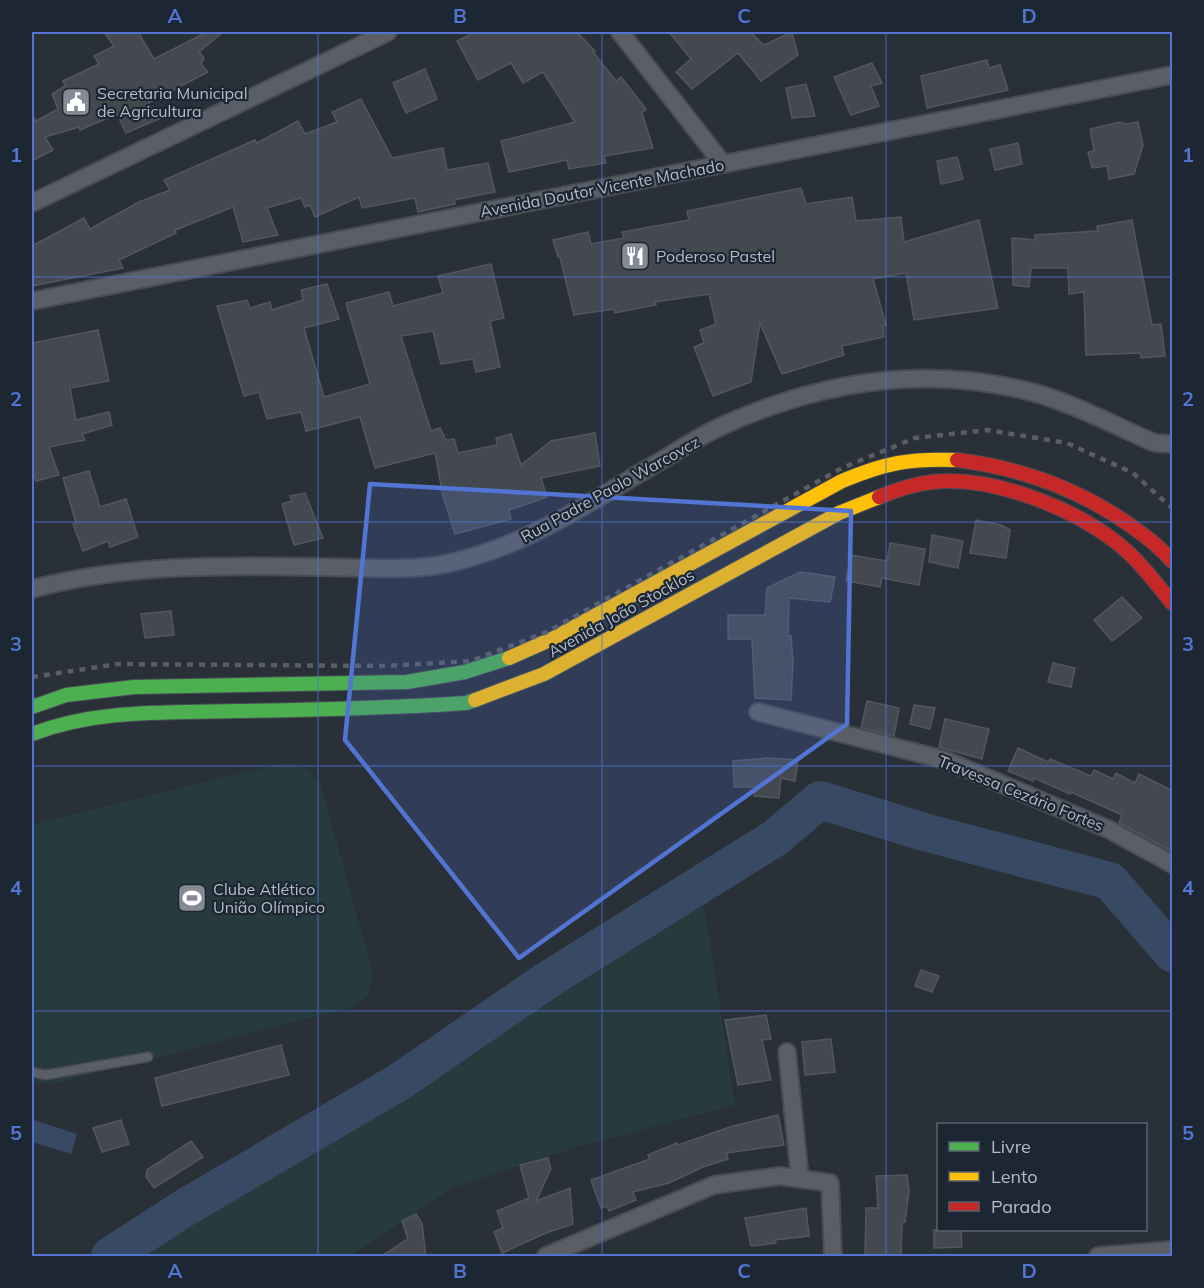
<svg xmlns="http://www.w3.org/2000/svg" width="1204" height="1288" viewBox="0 0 1204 1288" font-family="Mulish,sans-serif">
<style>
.green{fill:#273a3e}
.water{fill:#384963}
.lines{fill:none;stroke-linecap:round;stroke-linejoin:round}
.river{stroke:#384963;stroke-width:38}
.building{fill:#444950;stroke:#52575f;stroke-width:1.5}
.lane-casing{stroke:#484c53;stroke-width:11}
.street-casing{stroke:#484c53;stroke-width:20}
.fast-casing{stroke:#484c53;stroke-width:16}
.slow-casing{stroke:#484c53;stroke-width:16}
.jam-casing{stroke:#484c53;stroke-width:16}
.lane{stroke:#5a5e66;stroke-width:8}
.street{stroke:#5a5e66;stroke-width:16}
.fast{stroke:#4caf50;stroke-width:14}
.slow{stroke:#ffc107;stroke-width:14}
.jam{stroke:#c62828;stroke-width:14}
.rail{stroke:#595d64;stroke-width:4.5;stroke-dasharray:6 6;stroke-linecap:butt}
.marked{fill:#5274d3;fill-opacity:0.2;stroke:#5274d3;stroke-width:4.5;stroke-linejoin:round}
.grid{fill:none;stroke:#5274d3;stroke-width:1.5;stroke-opacity:0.55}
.labels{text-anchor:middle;stroke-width:4.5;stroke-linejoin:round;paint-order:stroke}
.poi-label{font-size:16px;fill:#b4bcc9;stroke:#1d2633;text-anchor:start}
.street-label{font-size:16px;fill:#b4bcc9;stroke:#1d2633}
.neatline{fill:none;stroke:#5274d3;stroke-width:2}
.grid-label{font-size:20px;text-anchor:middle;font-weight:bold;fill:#5274d3}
</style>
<rect width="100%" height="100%" fill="#2a3038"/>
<g class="green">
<path d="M284,763C300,764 311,769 320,783L373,973L369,995L353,1007L54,1084L32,1082V824Z"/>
<polygon points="704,904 735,1105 577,1147 452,1188 350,1256 142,1256"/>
</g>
<polygon class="water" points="34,1120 77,1134 71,1154 32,1142"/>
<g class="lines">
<polyline class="river" points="110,1256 186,1207 399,1082 549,979 775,838 820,800 924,832 1110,881 1172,953"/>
</g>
<g class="building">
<polygon points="104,32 138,32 154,59 207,32 223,32 199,52 204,58 201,64 208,72 148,103 159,119 126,133 117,114 80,130 79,127 45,137 53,150 32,161 32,114 36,121 58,109 52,94 65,86 63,81 99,64 94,56 114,46"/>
<polygon points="475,32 577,32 595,51 593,52 616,81 621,77 646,109 642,113 653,148 604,156 606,163 569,169 567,160 509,172 501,141 575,122 543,72 523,83 511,63 478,80 457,41"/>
<polygon points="669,32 750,32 764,45 792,32 798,55 761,81 738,53 692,89 676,72 691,59"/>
<polygon points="987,60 989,68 1000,65 1008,90 927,108 921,76"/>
<polygon points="872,63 882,83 871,86 879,106 851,115 834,77"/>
<polygon points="425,69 437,99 406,113 393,83"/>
<polygon points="806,84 815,116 792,118 786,88"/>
<polygon points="361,99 392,158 443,148 447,170 488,163 495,192 454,200 455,204 418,212 415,198 362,208 359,197 315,217 310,205 305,207 301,198 267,208 278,235 243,242 233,207 175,230 176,233 119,260 123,268 32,286 32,246 84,218 90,229 139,202 170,190 164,180 255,140 257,143 298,121 305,134 337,122 332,112"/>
<polygon points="1120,122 1125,124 1138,122 1143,145 1134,174 1109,179 1107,166 1092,168 1088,152 1094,151 1090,129"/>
<polygon points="1018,143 1022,164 995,170 990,149"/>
<polygon points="957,157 963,179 941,184 937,161"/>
<polygon points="801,188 806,204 852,197 856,221 901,217 904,242 979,220 998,308 914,320 906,273 873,279 886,325 883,326 884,337 842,346 844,355 782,374 760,323 751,382 713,396 694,347 704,343 700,330 716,324 709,294 655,302 656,305 615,313 614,309 574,315 560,257 558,257 553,240 588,232 591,244 624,238 622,232 689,220 687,211"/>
<polygon points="1132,220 1152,325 1161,324 1165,356 1141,358 1140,353 1086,355 1084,292 1069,294 1068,268 1031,268 1029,287 1013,285 1012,238 1035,240 1035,235 1098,231 1097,226"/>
<polygon points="491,264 504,318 490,321 500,367 476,372 473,359 441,364 433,331 401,336 431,431 440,428 446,440 454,439 458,453 497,445 496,438 511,434 521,465 551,441 595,433 600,466 541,478 547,497 509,510 511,519 455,534 443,496 435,453 375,468 360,417 306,431 301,412 267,419 259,392 244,396 217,306 247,300 250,308 270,302 272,310 303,300 301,290 327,284 339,319 304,328 324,397 370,384 346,303 389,292 393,306 443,293 438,276"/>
<polygon points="98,330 109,381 70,388 76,420 109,412 112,425 82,434 85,440 49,447 59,475 36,481 32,467 32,343"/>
<polygon points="89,471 100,507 126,499 138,537 110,547 108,541 83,551 73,524 76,523 63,478"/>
<polygon points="305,493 323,538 294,545 282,504 292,501 290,496"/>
<polygon points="976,520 1001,525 1010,530 1006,558 970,553"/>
<polygon points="932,535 963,541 958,568 929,562"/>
<polygon points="890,543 925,549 919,585 882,578 880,587 846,581 851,555 887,561"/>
<polygon points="800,572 835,577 830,602 789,598 788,636 791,636 793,662 791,700 755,698 752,639 728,639 728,615 765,615 767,588"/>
<polygon points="1122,597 1142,618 1112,641 1094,620"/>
<polygon points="171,611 174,635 145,638 141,614"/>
<polygon points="1053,663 1075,668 1071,687 1048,682"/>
<polygon points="867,701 899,708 894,736 861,728"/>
<polygon points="914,705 935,708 930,729 910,724"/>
<polygon points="945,719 989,729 982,759 939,747"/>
<polygon points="1018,748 1048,762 1050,759 1091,776 1094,770 1113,779 1116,773 1135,783 1139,774 1173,791 1173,852 1119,823 1122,815 1071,792 1070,794 1034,778 1033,781 1008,771"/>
<polygon points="769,758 798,760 795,781 781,778 779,798 754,796 754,787 734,787 733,761"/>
<polygon points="921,970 939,976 932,992 915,986"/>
<polygon points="766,1015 771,1039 762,1040 771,1080 738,1085 725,1020"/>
<polygon points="831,1039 835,1072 805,1075 802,1042"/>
<polygon points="281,1045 289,1075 162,1106 155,1078"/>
<polygon points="778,1115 784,1145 726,1153 728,1159 703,1167 669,1183 633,1192 636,1200 609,1211 607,1206 601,1208 591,1180 650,1159 648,1155 677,1143 678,1145 733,1126"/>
<polygon points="121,1120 129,1144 102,1152 93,1128"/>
<polygon points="191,1141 203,1157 154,1188 146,1177 147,1170"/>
<polygon points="548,1158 551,1169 536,1201 570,1188 573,1224 546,1233 502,1253 494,1232 503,1228 497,1211 529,1198 520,1165"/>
<polygon points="907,1175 909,1191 905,1222 902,1222 901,1257 865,1257 866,1208 878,1208 876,1176"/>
<polygon points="806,1208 809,1236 775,1240 776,1243 751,1246 745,1218"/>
<polygon points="416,1214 422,1223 426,1257 380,1257 408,1239 402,1221"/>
<polygon points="934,1230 961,1230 962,1247 934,1248"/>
</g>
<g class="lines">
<g class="lane-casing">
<polyline id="lane" points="32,1072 45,1075 148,1057"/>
</g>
<g class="street-casing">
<g id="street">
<polyline points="620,32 723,164"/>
<polyline points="32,203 388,32"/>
<polyline points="32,301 1172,75"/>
<path d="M32,589C125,564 224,565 320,567C360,567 412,572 450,563C524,546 582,507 647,469C672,455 697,437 724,425C824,380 928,364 1035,393C1075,404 1117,427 1155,443L1172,444"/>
<polyline points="758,712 945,760 1108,829 1172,864"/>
<polyline points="787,1052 800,1179"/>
<polyline points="546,1256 714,1185 780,1176 830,1183 833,1256"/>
<polyline points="1098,1256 1172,1250"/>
</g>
</g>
<g class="fast-casing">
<g id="fast">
<polyline points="32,707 66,695 134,687 407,682 465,672 509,658"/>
<path d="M32,734C97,709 166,713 234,711C311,710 389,708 466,703L475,700"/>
</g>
</g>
<g class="slow-casing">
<g id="slow">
<path d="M509,658L554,638L842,481C885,463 910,458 957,460"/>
<polyline points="475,700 544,674 839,513 879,497"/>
</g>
</g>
<g class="jam-casing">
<g id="jam">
<path d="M957,460C1022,468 1080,489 1134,528C1148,538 1161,548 1172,561"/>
<path d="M879,497C896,490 914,484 932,482C990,475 1071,507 1116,542C1138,559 1155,582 1172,603"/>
</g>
</g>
<use href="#lane" class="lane"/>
<use href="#street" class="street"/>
<use href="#fast" class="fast"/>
<use href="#slow" class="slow"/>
<use href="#jam" class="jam"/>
<polyline class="rail" points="32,677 118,664 384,666 471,661 547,632 842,468 915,438 987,430 1067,443 1133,473 1172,508"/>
</g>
<path class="marked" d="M370,484L851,511L847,724L519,958L345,740Z"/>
<path class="grid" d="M318,32V1256M602,32V1256M886,32V1256M32,277H1172M32,522H1172M32,766H1172M32,1011H1172"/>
<defs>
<g id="civic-square" transform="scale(1.5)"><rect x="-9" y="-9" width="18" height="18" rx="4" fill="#848b96" stroke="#1d2633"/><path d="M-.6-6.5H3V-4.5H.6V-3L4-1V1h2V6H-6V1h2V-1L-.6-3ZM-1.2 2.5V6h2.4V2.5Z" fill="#fff"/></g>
<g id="restaurant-square" transform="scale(1.5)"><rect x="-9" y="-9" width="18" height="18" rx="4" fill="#848b96" stroke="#1d2633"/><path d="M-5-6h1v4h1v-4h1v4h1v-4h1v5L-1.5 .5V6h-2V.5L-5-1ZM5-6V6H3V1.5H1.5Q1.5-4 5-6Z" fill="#fff"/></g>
<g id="stadium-square" transform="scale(1.5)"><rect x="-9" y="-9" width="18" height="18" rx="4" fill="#848b96" stroke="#1d2633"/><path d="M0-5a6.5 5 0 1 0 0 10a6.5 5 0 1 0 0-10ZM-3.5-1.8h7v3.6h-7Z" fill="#fff"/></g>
</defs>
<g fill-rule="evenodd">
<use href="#civic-square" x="76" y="102"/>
<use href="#restaurant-square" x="635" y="256"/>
<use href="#stadium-square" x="192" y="898"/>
</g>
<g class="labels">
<g class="poi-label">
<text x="97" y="99">Secretaria Municipal<tspan x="97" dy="18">de Agricultura</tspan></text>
<text x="656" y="262">Poderoso Pastel</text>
<text x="213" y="895">Clube Atlético<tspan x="213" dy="18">União Olímpico</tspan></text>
</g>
<g class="street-label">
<text transform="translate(602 188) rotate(-11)" y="6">Avenida Doutor Vicente Machado</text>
<text transform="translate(610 489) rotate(-29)" y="6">Rua Padre Paolo Warcovcz</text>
<text transform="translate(621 613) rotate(-29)" y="6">Avenida João Stocklos</text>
<text transform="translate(1021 793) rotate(22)" y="6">Travessa Cezário Fortes</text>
</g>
</g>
<rect width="1204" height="1288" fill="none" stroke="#1d2633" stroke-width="66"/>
<rect x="937" y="1123" width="210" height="108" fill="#1d2633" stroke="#59626f" stroke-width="1.5"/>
<rect x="949" y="1142" width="30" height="9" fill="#4caf50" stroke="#59626f" stroke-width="1.5"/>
<text x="991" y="1153" font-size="18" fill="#b4bcc9">Livre</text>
<rect x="949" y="1172" width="30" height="9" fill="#ffc107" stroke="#59626f" stroke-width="1.5"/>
<text x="991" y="1183" font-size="18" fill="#b4bcc9">Lento</text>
<rect x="949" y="1202" width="30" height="9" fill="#c62828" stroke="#59626f" stroke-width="1.5"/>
<text x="991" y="1213" font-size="18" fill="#b4bcc9">Parado</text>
<rect x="33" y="33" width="1138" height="1222" class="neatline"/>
<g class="grid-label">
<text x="175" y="23">A</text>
<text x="460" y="23">B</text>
<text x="744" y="23">C</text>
<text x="1029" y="23">D</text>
<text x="16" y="162">1</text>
<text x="1188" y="162">1</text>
<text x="16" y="406">2</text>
<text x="1188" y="406">2</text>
<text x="16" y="651">3</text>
<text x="1188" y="651">3</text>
<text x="16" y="895">4</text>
<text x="1188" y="895">4</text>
<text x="16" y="1140">5</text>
<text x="1188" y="1140">5</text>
<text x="175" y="1278">A</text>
<text x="460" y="1278">B</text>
<text x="744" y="1278">C</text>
<text x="1029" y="1278">D</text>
</g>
</svg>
